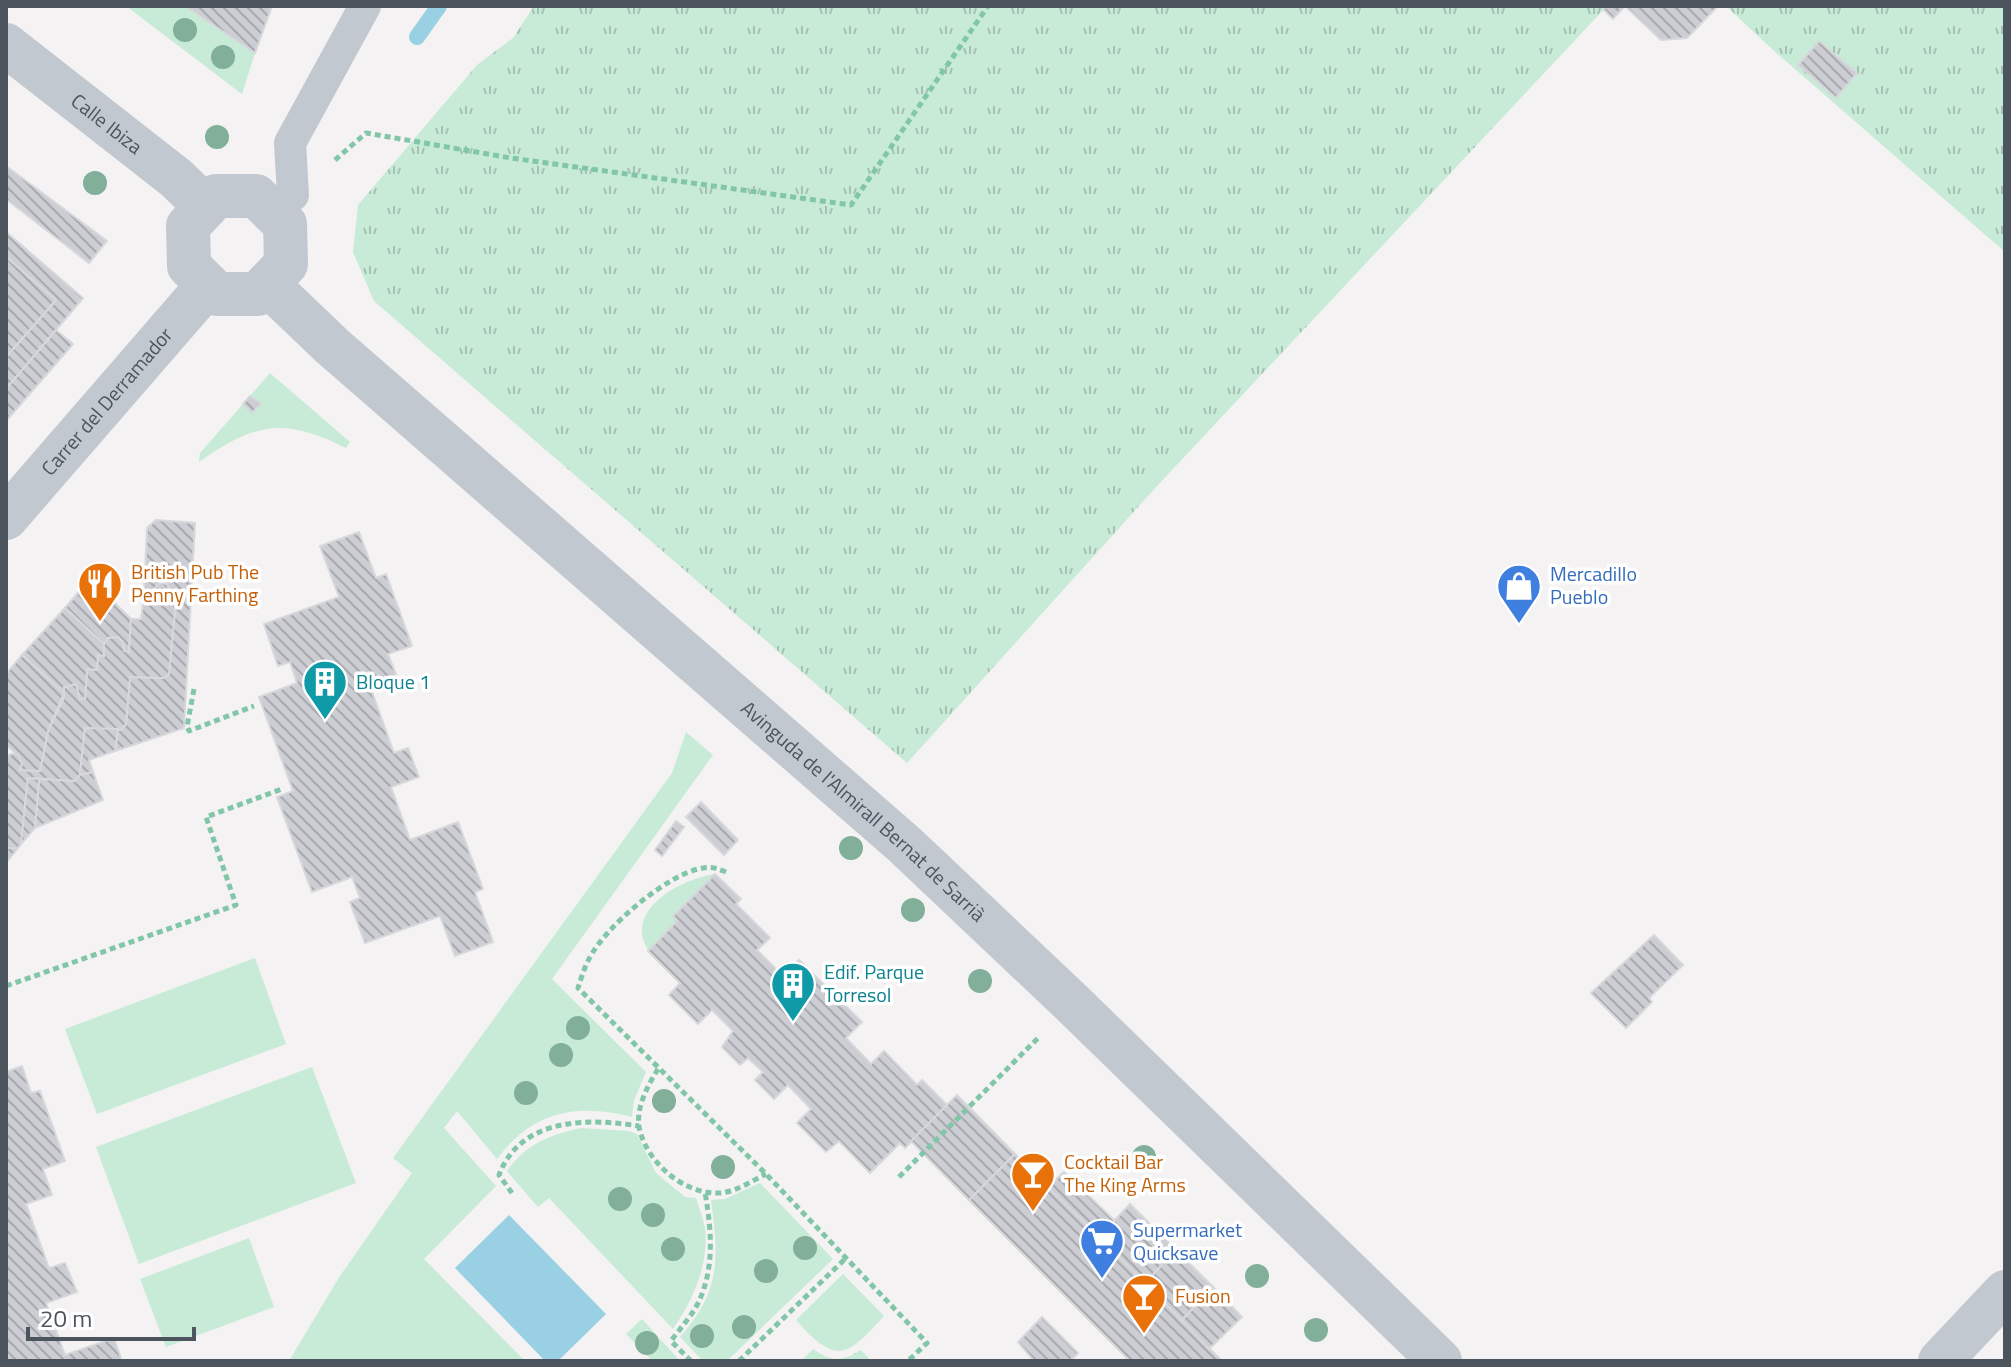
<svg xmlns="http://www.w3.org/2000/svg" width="2011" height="1367" viewBox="0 0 2011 1367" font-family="'Titillium Web',sans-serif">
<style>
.grass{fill:url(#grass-tufts)}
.garden{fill:#c7ebd7}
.water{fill:#99d0e3}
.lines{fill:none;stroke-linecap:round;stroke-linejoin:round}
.stream{stroke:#99d0e3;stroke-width:16}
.building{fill:url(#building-back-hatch);stroke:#d7d8dc;stroke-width:2}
.path{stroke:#82c6a8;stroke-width:5;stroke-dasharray:6 4;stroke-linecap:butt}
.pedestrian{stroke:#c2c8cf;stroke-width:32}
.minor{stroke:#c2c8cf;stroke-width:44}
.tertiary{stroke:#c2c8cf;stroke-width:44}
.tree{fill:#81af99}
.labels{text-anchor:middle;stroke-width:7;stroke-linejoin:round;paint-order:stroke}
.street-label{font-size:20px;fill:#4c545d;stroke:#fff}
.food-label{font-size:20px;fill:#c56008;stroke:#fff;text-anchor:start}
.shop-label{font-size:20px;fill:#366cbe;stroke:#fff;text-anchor:start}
.culture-label{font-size:20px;fill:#0d838f;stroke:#fff;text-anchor:start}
</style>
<defs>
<pattern id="grass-tufts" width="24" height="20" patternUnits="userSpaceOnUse" patternTransform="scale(2)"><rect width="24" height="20" fill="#c7ebd7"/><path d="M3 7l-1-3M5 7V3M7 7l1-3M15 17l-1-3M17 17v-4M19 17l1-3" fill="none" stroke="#a4c1b2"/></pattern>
<pattern id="building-back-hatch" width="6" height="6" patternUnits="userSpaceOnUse" patternTransform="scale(2)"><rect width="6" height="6" fill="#cdced4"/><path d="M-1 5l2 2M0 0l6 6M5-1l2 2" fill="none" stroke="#a9aaaf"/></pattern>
</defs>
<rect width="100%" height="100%" fill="#f4f2f2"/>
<g class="grass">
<polygon points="534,6 1607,6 1157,486 907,763 374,301 353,252 358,205 477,65 513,38"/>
<polygon points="1726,6 2005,6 2005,252 1773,50"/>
<path d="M813,1349C832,1362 841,1362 861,1350L871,1361H801Z"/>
</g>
<g class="garden">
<polygon points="126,6 185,6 255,53 242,94"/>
<path d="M270,373L350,442L346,448C284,417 256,422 199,462L200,453L243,404L252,413L260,405L250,396Z"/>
<path d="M686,732L713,755L552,979L646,1072L634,1100L632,1117C576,1103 533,1111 497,1159L457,1111L444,1128L496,1186L424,1259L525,1361H289L340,1276L412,1173L393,1158L672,773Z"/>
<path d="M715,874L673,916L677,921L648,951C646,945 642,939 642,933C641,899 688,878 715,874Z"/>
<polygon points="255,958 286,1044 97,1114 65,1029"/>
<polygon points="312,1067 356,1183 139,1264 96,1147"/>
<path d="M581,1128L629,1131L637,1134L656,1173L685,1197L696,1198C699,1208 703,1218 705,1228C709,1265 693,1300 673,1329L549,1198L538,1207L507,1171C526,1144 549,1135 581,1128Z"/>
<path d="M760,1183L833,1259L727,1361H703L680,1337C721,1291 719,1257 711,1200L725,1199Z"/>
<polygon points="249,1238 274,1307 166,1347 140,1279"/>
<path d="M843,1274L884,1316C846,1358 836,1365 796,1320Z"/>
<polygon points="642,1319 680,1361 652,1361 626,1334"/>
</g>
<polygon class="water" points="509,1215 606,1314 558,1361 545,1361 455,1268"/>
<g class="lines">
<polyline class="stream" points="417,37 439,6"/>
</g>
<g class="building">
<polygon points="185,6 272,6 255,53"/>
<polygon points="1607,6 1625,6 1613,19 1603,9"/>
<polygon points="1625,6 1718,6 1687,38 1661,40"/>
<polygon points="1819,41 1857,73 1836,98 1798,65"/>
<polygon points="6,166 107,241 89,263 6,199"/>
<polygon points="6,232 83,298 6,389 6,357 56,300 6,257"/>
<polygon points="6,257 56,300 6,357"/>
<polygon points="56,330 73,344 6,421 6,389"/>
<polygon points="250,396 261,404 252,413 243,404"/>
<polygon points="156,520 195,523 192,578 145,575 147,528"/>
<polygon points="359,532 376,578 386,574 412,646 388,654 398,680 371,689 394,753 408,748 419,777 391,787 410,840 458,822 483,889 475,892 493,942 455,956 440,916 365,943 350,902 360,898 352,877 312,892 277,797 293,791 259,697 297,683 290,662 278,666 264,624 339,597 320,546"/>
<polygon points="145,575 192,578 184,728 115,751 118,729 121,730 126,724 130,677 165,678 169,674 176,600 172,600 167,584 161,583 156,586 153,599 149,599 148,605 143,604"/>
<polygon points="90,579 131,619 129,652 124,651 123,642 118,637 108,638 104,644 65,608"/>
<polygon points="161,583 167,584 172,600 176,600 169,674 165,678 130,677 126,724 121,730 85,728 80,775 75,781 28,778 21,844 18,848 6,848 6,759 8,755 15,753 19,756 22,764 20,770 40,771 48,731 64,698 64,687 76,684 80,699 85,699 87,669 97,670 98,655 104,656 104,644 108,638 118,637 123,642 124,651 129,652 131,619 141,619 143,604 148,605 149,599 153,599 156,586"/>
<polygon points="65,608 104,644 104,656 98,655 97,670 87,669 85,699 80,699 76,684 64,687 64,693 22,655"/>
<polygon points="22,655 64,693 48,731 40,771 20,770 22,764 19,756 6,745 6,674"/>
<polygon points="85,728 118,729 115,751 89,760 93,772 80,775"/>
<polygon points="93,772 103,800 35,828 39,779 75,781 80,775"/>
<polygon points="28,778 39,779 35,828 21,844"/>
<polygon points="701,802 738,840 724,855 686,817"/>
<polygon points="676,821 684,827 662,856 655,850"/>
<polygon points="6,848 18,848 6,863"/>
<polygon points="715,874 741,899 736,904 770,938 757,950 783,976 799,960 862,1022 846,1038 871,1064 884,1051 917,1085 922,1080 947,1105 905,1148 900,1143 870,1173 839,1141 826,1152 797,1123 811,1109 788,1085 774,1099 755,1080 763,1072 748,1058 740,1065 722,1047 733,1031 712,1010 698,1024 669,995 680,983 648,951 677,921 673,916"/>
<polygon points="1654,935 1683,965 1649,998 1652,1002 1626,1028 1591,993"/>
<polygon points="22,1066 31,1093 40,1091 65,1161 43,1169 52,1195 26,1204 49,1268 65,1263 77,1292 46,1303 65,1355 114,1338 122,1361 6,1361 6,1072"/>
<polygon points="957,1095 1015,1154 969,1200 911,1141"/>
<polygon points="1015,1154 1099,1237 1222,1361 1130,1361 969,1200"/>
<polygon points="1064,1172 1115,1221 1099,1237 1048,1187"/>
<polygon points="1130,1204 1176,1250 1145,1283 1099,1237"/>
<polygon points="1176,1250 1213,1287 1182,1320 1145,1283"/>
<polygon points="1213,1287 1242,1317 1209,1349 1182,1320"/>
<polygon points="1042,1317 1078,1353 1070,1361 1034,1361 1018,1342"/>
</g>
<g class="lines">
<g class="path">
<polyline points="335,160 366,133 511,158 851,205 988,6"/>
<polyline points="194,689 187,727 189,731 254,706"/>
<path d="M726,872C718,869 712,866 703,868C668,873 604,928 589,959C584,968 581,979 578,988L766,1174L927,1343L908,1361"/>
<polyline points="6,986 236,905 206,817 282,789"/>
<path d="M658,1069C648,1085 636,1107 639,1127C646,1162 684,1195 720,1193C735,1192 752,1181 766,1174"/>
<polyline points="899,1177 1038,1038"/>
<path d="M512,1193L499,1175C521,1117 588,1118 639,1126"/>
<path d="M691,1361L671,1341C681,1327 693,1315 700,1299C715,1264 711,1228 705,1192"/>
<polyline points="739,1361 846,1258"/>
</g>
<polyline class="pedestrian" points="293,195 290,143 365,6"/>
<g class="minor">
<path id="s1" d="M6,45L176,178L206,207"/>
<polygon points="216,196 256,196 285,224 286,264 258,294 217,294 189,266 188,226"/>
<path id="s2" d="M6,518L208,285"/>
<polyline points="1940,1361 2005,1292"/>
</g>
<path class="tertiary" id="s3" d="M267,284L332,346L905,845L1071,1002L1440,1361"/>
</g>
<g class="tree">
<circle cx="185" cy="30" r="12"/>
<circle cx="223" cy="57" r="12"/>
<circle cx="217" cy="137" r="12"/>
<circle cx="95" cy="183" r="12"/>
<circle cx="851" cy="848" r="12"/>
<circle cx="913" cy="910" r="12"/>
<circle cx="980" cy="981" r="12"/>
<circle cx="578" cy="1028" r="12"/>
<circle cx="561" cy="1055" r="12"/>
<circle cx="526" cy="1093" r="12"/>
<circle cx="664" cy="1101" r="12"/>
<circle cx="1144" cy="1157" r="12"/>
<circle cx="723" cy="1167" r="12"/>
<circle cx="620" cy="1199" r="12"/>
<circle cx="653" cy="1215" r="12"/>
<circle cx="805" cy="1248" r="12"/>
<circle cx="673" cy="1249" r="12"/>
<circle cx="766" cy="1271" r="12"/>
<circle cx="1257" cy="1276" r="12"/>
<circle cx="744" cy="1327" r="12"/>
<circle cx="1316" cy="1330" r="12"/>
<circle cx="702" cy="1336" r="12"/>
<circle cx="647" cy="1343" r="12"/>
</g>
<defs>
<g id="restaurant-pin" transform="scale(2.3)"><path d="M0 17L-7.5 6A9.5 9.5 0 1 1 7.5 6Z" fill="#e8710a" stroke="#fff"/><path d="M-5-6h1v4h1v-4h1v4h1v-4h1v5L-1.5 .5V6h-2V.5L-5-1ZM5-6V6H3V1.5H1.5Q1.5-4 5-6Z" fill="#fff"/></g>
<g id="shop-pin" transform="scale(2.3)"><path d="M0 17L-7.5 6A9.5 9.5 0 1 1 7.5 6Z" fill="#3f7fe0" stroke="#fff"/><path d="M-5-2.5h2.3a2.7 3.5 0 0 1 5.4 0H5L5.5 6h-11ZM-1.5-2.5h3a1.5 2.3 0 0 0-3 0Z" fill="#fff"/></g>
<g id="building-pin" transform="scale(2.3)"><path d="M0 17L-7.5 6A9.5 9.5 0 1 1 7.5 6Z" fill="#0f9aa8" stroke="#fff"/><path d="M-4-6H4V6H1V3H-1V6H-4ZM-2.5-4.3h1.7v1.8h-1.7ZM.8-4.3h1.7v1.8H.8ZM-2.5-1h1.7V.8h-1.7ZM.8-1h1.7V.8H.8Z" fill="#fff"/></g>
<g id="bar-pin" transform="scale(2.3)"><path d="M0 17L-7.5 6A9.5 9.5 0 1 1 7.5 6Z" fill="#e8710a" stroke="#fff"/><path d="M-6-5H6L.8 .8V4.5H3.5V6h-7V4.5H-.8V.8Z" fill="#fff"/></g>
<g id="supermarket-pin" transform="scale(2.3)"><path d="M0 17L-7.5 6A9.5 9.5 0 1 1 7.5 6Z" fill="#3f7fe0" stroke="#fff"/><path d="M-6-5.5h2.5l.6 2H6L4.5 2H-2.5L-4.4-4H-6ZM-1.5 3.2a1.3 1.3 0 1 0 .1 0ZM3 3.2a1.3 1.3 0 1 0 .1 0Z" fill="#fff"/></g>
</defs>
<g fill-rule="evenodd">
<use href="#restaurant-pin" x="100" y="584"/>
<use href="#shop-pin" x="1519" y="586"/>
<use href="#building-pin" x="325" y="682"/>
<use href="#building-pin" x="793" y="984"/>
<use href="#bar-pin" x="1033" y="1174"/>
<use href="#supermarket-pin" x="1102" y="1241"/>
<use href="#bar-pin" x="1144" y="1296"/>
</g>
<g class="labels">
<g class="street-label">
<text dy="7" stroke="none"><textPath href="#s1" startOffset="128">Calle Ibiza</textPath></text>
<text dy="7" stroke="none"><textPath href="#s2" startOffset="154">Carrer del Derramador</textPath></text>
<text dy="7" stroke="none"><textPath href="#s3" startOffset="796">Avinguda de l'Almirall Bernat de Sarrià</textPath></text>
</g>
<g class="food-label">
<text x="131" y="579">British Pub The<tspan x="131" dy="23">Penny Farthing</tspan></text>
<text x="1064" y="1169">Cocktail Bar<tspan x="1064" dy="23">The King Arms</tspan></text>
<text x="1175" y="1303">Fusion</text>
</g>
<g class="shop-label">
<text x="1550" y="581">Mercadillo<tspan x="1550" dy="23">Pueblo</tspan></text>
<text x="1133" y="1237">Supermarket<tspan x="1133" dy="23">Quicksave</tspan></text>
</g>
<g class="culture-label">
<text x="356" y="689">Bloque 1</text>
<text x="824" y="979">Edif. Parque<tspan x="824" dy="23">Torresol</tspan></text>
</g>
</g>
<rect width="2011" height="1367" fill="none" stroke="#4c545d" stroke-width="16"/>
<path d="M28 1327v12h166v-12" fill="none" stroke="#4c545d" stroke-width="4"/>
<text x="40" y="1327" font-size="24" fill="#4c545d" stroke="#ffffff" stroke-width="6" paint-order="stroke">20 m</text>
</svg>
